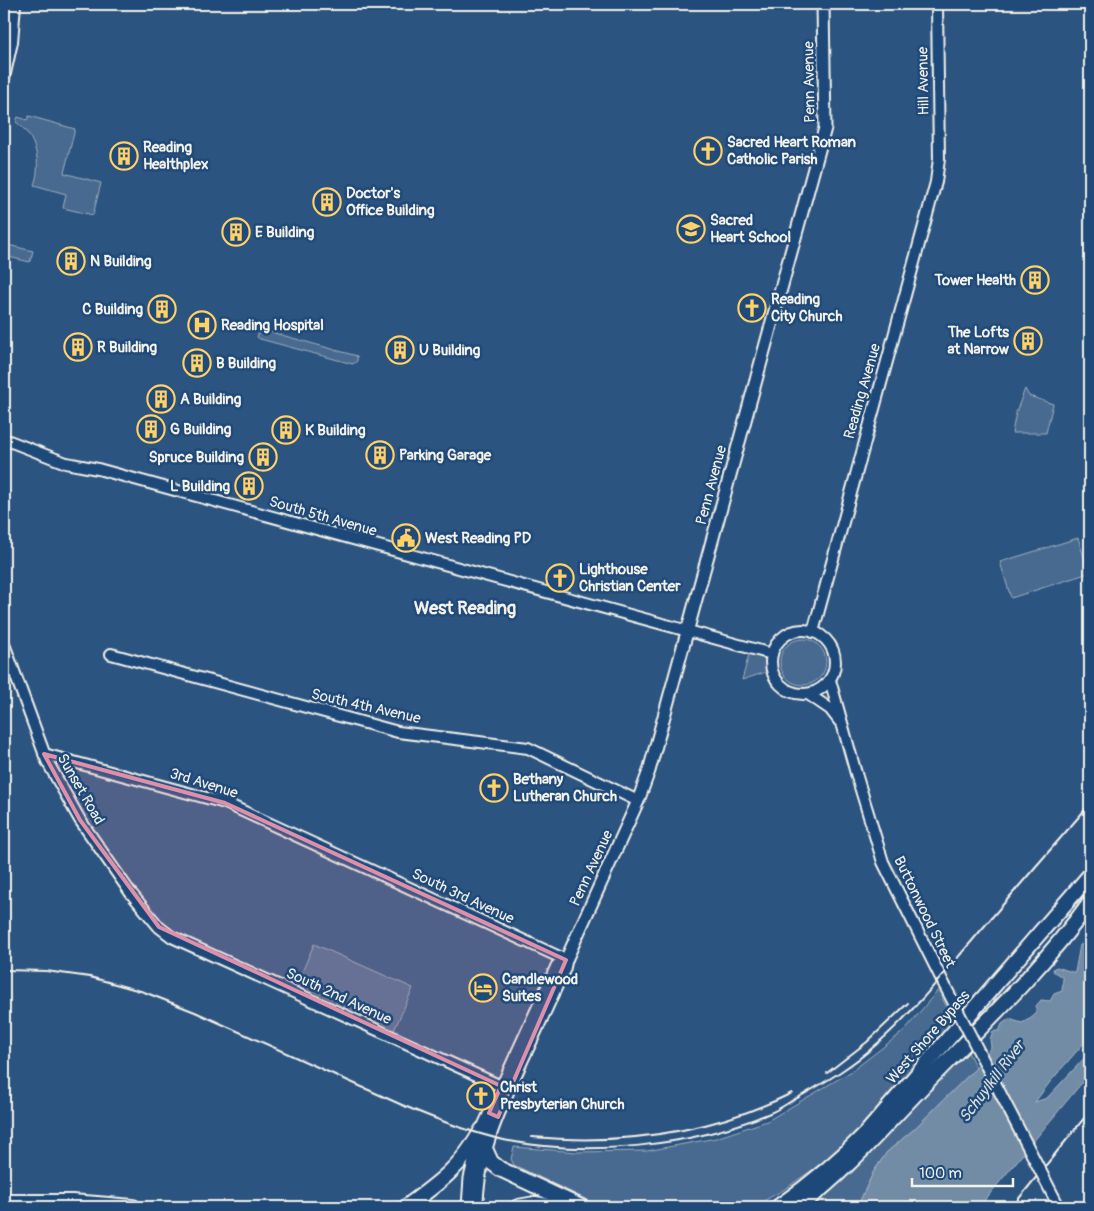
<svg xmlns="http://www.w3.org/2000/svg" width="1094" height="1211" viewBox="0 0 1094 1211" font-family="Pangolin,sans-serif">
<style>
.green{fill:#496b90;stroke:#9eaebc}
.water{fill:#738ca6;stroke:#a7b4c0}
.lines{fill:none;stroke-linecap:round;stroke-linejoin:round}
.secondary-casing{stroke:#f4f1e8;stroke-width:14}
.primary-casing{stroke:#f4f1e8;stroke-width:15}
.highway-casing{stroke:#f4f1e8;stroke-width:18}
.secondary{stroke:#1f4a7a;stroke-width:10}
.primary{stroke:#1f4a7a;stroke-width:11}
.highway{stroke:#1f4a7a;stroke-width:14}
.rail{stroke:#f4f1e8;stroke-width:2}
.secondary-bridge-casing{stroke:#f4f1e8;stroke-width:14;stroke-linecap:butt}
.secondary-bridge{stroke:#1f4a7a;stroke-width:10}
.marked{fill:#de8fa9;fill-opacity:0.2;stroke:#de8fa9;stroke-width:4;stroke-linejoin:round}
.labels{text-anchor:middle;stroke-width:5;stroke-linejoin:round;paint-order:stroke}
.street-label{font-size:15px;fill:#f4f1e8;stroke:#1f4a7a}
.poi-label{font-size:15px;font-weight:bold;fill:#f4f1e8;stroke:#1f4a7a;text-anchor:start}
.water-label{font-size:16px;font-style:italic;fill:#dadddb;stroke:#1f4a7a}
.quarter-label{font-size:18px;font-weight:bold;fill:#f4f1e8;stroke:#1f4a7a}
</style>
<rect width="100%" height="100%" fill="#2c5481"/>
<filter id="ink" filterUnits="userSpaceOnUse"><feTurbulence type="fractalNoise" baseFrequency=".02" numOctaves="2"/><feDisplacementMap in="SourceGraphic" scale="10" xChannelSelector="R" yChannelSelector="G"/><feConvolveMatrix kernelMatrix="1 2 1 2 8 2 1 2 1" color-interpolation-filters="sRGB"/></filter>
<g filter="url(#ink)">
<g class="green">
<path d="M29,116L75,129L64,173L101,183L93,215L63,208L66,194L34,185C42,163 36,136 16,122L18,117L27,120Z"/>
<polygon points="4,244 33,251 30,262 4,256"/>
<polygon points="260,329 350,354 357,356 357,361 353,364 349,363 260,339 257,337"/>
<polygon points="1025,389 1029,396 1053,404 1046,433 1012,433 1016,412"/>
<polygon points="1078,538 1089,573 1011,598 1000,562"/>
<circle cx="803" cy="662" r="23"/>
<polygon points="749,654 766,659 769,671 742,680"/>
<polygon points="314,944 413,988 392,1035 296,986"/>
<polygon points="938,990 952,1017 952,1023 884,1105 839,1151 785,1189 753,1207 602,1207 514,1165 511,1159 514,1147 577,1152 647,1151 716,1138 767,1121 852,1071 904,1031"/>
<polygon points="967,1050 976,1068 913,1130 887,1152 874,1171 857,1207 811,1207 852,1170"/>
</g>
<polygon class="water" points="1090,931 1090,1036 1050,1082 1035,1102 1047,1098 1090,1052 1090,1073 979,1207 857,1207 874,1171 887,1152 913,1130 976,1068 991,1047 990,1039 993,1031 999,1031 1002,1024 1009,1019 1022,1023 1031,1018 1036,1014 1036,1006 1041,1000 1050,1001 1054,994 1062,991 1063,978 1053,971 1054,968 1057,967 1072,972 1075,972 1080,945 1087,943 1088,934"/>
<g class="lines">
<g class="secondary-casing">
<g id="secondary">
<polyline points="4,78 12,42 15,4"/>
<polyline points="4,439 66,463 98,469 772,654"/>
<circle cx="803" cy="662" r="32"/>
<polyline points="813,632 936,182 939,159 937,4"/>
<polyline points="4,644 47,761 80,820 130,892 159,927 172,937 501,1086"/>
<polyline points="111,654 398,732 528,748 638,801"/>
<polyline points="830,680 857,777 883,862 945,986"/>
<polyline points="808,694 830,709 840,722"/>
<polyline points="44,754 225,803 566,960"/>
</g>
</g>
<g class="primary-casing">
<g id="primary">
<polyline points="468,1207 470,1178 482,1130 557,966 566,960"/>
<path d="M477,1207C477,1154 502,1104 524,1056C538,1027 551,998 564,969L566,960L638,801L649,771L825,128L823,4"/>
</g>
</g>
<g class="highway-casing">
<g id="highway">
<polyline points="486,1151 491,1162 500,1169 581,1207"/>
<polyline points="4,1202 72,1202 133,1207"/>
<path d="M406,1207C439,1183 462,1166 482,1130"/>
<polyline points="518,1207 535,1204 553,1207"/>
<path d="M778,1207C811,1184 840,1160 868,1131L1090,875"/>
<path d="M798,1207C846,1172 885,1125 926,1083C983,1025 1043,968 1090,902"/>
</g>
</g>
<use href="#secondary" class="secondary"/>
<use href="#primary" class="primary"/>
<use href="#highway" class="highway"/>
<g class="rail">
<path d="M4,970L46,971L90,977L144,992L195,1012L402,1105C435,1119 468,1132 504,1140C588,1157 691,1147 770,1113C780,1109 789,1102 799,1097C827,1081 854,1065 878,1043C912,1013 941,977 971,942C1010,896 1050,850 1090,804"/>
<polyline points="827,1073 867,1042 908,1003"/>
<path d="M532,1137C621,1145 711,1133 792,1093"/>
<polyline points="1012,1207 1090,1111"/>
</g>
<g class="secondary-bridge-casing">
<polyline id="secondary-bridge" points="945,986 1059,1207"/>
</g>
<use href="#secondary-bridge" class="secondary-bridge"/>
</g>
</g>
<path class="marked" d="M44,754L225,803L566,960L498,1117L489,1113L501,1086L159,927L80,820Z"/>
<defs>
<g id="church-ring" transform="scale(1.4375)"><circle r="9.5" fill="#1f4a7a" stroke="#ffd166" stroke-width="1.5"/><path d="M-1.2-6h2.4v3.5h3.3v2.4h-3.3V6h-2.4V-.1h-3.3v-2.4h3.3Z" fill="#ffd166"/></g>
<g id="building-ring" transform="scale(1.4375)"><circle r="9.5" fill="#1f4a7a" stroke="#ffd166" stroke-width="1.5"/><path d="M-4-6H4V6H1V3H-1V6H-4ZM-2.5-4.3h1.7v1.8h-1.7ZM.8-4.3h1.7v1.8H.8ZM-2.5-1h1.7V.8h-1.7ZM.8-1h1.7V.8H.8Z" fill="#ffd166"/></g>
<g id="school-ring" transform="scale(1.4375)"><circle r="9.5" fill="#1f4a7a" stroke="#ffd166" stroke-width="1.5"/><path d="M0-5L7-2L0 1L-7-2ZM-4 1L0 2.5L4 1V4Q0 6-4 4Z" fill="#ffd166"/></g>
<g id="hospital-ring" transform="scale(1.4375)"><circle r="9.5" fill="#1f4a7a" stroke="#ffd166" stroke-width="1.5"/><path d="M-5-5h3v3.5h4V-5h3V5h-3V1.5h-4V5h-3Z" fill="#ffd166"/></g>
<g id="civic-ring" transform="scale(1.4375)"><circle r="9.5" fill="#1f4a7a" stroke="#ffd166" stroke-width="1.5"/><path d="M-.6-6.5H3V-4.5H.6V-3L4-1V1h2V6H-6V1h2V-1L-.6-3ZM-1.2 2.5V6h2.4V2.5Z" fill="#ffd166"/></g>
<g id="hotel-ring" transform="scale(1.4375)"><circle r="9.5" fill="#1f4a7a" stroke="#ffd166" stroke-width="1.5"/><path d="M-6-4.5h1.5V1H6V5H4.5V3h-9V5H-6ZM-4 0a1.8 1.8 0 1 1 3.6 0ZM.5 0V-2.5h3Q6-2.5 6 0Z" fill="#ffd166"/></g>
</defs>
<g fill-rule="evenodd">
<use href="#church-ring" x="708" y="151"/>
<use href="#building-ring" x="124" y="156"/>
<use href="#building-ring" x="327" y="202"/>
<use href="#school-ring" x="691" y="229"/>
<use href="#building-ring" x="236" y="232"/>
<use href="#building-ring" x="71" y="261"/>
<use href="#building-ring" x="1035" y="280"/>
<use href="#church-ring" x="752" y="308"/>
<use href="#building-ring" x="162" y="309"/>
<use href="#hospital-ring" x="202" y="325"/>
<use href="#building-ring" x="1028" y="341"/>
<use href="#building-ring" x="78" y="347"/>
<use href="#building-ring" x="400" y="350"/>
<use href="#building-ring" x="197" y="363"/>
<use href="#building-ring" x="161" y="399"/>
<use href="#building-ring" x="151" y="429"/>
<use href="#building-ring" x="286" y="430"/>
<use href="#building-ring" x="380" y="455"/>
<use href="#building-ring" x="263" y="457"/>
<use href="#building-ring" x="249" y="486"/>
<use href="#civic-ring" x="406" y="538"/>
<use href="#church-ring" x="560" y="578"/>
<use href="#church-ring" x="494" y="788"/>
<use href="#hotel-ring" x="483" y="988"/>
<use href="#church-ring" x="481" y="1096"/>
</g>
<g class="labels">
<g class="street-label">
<text transform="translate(923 81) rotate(-91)" y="5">Hill Avenue</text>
<text transform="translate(809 82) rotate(-91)" y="5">Penn Avenue</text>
<text transform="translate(862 391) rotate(-74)" y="5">Reading Avenue</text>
<text transform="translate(711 485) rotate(-75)" y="5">Penn Avenue</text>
<text transform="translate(323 516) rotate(16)" y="5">South 5th Avenue</text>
<text transform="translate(366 706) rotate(13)" y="5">South 4th Avenue</text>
<text transform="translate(204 783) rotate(17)" y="5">3rd Avenue</text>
<text transform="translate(81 789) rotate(60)" y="5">Sunset Road</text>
<text transform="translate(591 868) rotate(-65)" y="5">Penn Avenue</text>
<text transform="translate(463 896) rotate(25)" y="5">South 3rd Avenue</text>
<text transform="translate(925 912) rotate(64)" y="5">Buttonwood Street</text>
<text transform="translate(339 996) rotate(25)" y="5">South 2nd Avenue</text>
<text transform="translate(928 1037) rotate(-49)" y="5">West Shore Bypass</text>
</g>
<g class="poi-label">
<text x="727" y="147">Sacred Heart Roman<tspan x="727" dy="17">Catholic Parish</tspan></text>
<text x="143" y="152">Reading<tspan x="143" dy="17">Healthplex</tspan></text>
<text x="346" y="198">Doctor's<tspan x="346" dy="17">Office Building</tspan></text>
<text x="710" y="225">Sacred<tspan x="710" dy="17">Heart School</tspan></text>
<text x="255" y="237">E Building</text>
<text x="90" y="266">N Building</text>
<text x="1016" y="285" text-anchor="end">Tower Health</text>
<text x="771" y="304">Reading<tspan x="771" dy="17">City Church</tspan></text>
<text x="143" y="314" text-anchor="end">C Building</text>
<text x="221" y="330">Reading Hospital</text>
<text x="1009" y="337" text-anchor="end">The Lofts<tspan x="1009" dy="17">at Narrow</tspan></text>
<text x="97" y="352">R Building</text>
<text x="419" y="355">U Building</text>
<text x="216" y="368">B Building</text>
<text x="180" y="404">A Building</text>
<text x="170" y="434">G Building</text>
<text x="305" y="435">K Building</text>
<text x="399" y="460">Parking Garage</text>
<text x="244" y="462" text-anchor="end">Spruce Building</text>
<text x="230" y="491" text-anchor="end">L Building</text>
<text x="425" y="543">West Reading PD</text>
<text x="579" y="574">Lighthouse<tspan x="579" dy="17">Christian Center</tspan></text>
<text x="513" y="784">Bethany<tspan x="513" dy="17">Lutheran Church</tspan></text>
<text x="502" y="984">Candlewood<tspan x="502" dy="17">Suites</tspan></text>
<text x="500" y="1092">Christ<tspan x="500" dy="17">Presbyterian Church</tspan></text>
</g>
<g class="water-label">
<text transform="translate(991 1081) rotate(-53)" y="6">Schuylkill River</text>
</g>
<g class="quarter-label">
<text x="465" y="614">West Reading</text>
</g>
</g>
<rect width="1094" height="1211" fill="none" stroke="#1f4a7a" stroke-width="20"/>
<rect x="10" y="10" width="1074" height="1191" fill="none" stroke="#f4f1e8" stroke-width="2" filter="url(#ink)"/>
<path d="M912 1178v8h101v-8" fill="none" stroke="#f4f1e8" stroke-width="2.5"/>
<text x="919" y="1178" font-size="15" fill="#f4f1e8" stroke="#1f4a7a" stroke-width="4" paint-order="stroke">100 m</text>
</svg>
